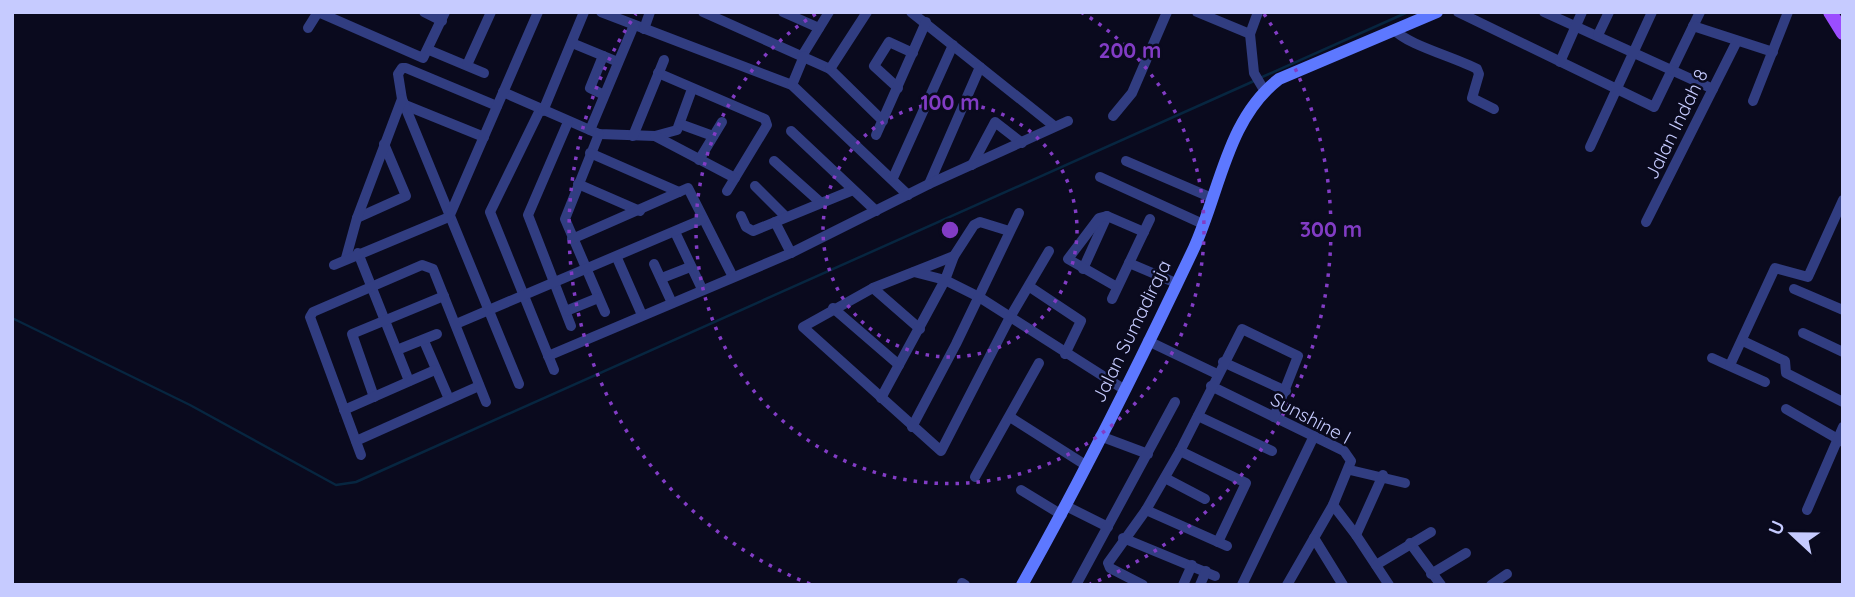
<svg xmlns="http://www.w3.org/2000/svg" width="1855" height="597" viewBox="0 0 1855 597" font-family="Quicksand,sans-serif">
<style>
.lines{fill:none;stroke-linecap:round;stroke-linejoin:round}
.stream{stroke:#072640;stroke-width:2.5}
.street{stroke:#313d81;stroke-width:10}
.secondary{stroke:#5d78ff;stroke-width:12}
.primary{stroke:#9b4dff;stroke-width:14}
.ring{fill:none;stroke:#823cc5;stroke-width:3.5;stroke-dasharray:3.5 7}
.labels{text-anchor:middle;stroke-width:5;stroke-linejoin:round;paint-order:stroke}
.street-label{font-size:19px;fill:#c6cbff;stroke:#0a0a1e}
.centre{fill:#823cc5;stroke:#0a0a1e;stroke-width:3.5}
.ring-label{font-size:21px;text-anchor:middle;font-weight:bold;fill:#823cc5;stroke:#0a0a1e;stroke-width:5;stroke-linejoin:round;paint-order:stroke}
</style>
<rect width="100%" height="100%" fill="#0a0a1e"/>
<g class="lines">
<g class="stream">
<polyline points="1260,78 1408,12"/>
<polyline points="12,318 190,405 336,485 356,482 1254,81"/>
</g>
<g class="street">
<polyline points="424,12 442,21"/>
<polyline points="601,12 792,85 908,195"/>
<polyline points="703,12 830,69 883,121"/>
<polyline points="783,12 819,28"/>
<polyline points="911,12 1054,126"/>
<polyline points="1197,12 1250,34 1258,12"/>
<polyline points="1458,12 1654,107 1700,12"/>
<polyline points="1544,12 1713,89"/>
<polyline points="1693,26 1773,52"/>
<polyline points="308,28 318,12 423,58 445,12"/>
<polyline points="644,29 650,12"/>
<path d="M1395,30C1405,44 1457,58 1477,69L1479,74L1472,98L1494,109"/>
<polyline points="1250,34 1254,73 1264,90"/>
<polyline points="1598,35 1609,12"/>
<polyline points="572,43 618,62"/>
<polyline points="429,50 484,73"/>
<polyline points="603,56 590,88 604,95"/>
<polyline points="802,56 829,12"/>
<polyline points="1560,62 1582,12"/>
<polyline points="467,65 491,12"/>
<polyline points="830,69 867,12"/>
<polyline points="658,73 765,119 767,125 727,191"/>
<polyline points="792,85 804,56"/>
<polyline points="898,88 874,66 889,42 913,53"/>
<polyline points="503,92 599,134 655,136 677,130 692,89"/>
<polyline points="1753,101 1788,12"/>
<polyline points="405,105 484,137"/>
<polyline points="497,106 406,68 402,68 398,74 402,99 519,384"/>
<polyline points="540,110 490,212 554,370"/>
<polyline points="543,111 584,12"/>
<polyline points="1113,116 1132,93 1167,12"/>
<polyline points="568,122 528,215 571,326"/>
<polyline points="680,124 713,136"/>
<polyline points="590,130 634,25"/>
<polyline points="791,131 876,211"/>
<polyline points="599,134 565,219 605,312"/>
<polyline points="876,135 926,22"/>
<polyline points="633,136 664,60"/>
<polyline points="655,136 735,178"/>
<polyline points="1590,147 1652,12"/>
<polyline points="590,153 679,192"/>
<polyline points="699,160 722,122"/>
<polyline points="774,161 820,202"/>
<polyline points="1126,161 1212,198"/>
<polyline points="972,165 995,122 1022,143"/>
<polyline points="1100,177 1203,224"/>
<polyline points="893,178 953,45"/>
<polyline points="578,184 640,211"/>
<polyline points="929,184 980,67"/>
<polyline points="755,186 786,217"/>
<polyline points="741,216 746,227 753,231 853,190"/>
<polyline points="357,218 406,196 384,144"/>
<polyline points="775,222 791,253"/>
<polyline points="1646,222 1737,41"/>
<polyline points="675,232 702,289"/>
<polyline points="572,239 688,188 733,277"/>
<polyline points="358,253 409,381"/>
<polyline points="954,256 873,288 803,327 941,451 1009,319 1049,251"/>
<polyline points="346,258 357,218 402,99"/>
<polyline points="617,258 642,315"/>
<polyline points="1129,263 1176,283"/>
<polyline points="654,264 672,303"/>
<polyline points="334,265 449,217 538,12"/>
<polyline points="1083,269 1107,216"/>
<polyline points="914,272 945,280 979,297 1125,390"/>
<polyline points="662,278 690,267"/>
<polyline points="1030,287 1081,321 1065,354"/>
<polyline points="1117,287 1068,259 1099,218 1107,216 1144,232"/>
<polyline points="873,288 920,329"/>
<polyline points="1794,289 1843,310"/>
<polyline points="1112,299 1150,219"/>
<polyline points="833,308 899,365"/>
<polyline points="566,311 598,298"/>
<polyline points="456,324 703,219"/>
<polyline points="1803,333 1843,352"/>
<polyline points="424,341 449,399"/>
<polyline points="1148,341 1217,374"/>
<polyline points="1743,341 1785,361 1786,373 1843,402"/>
<polyline points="397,350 437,334"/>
<polyline points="548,356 791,253 929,184 1068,121"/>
<polyline points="1712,358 1765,382"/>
<polyline points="1223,362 1286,391"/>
<polyline points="1730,365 1775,268 1808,277 1843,200"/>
<polyline points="1211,386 1344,451 1351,461 1333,505 1287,585"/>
<polyline points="374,397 352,334 444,296"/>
<polyline points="881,398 945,280 954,256 974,225 980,222 1009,231"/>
<polyline points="1786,409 1843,442"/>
<polyline points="344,410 435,370"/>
<polyline points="1198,416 1272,451"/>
<polyline points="1010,417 1087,466"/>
<polyline points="912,427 956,344 1019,213"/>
<polyline points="1100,436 1148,454"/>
<polyline points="356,441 479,386"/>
<polyline points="1180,451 1246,483 1218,542"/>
<polyline points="361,455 310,317 313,312 422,265 433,269 486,402"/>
<polyline points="1350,470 1405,483"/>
<polyline points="975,477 1039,363"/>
<polyline points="1165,478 1205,499"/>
<polyline points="1021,490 1062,515"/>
<polyline points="1333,505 1356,535 1389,585"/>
<polyline points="1066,506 1108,527"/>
<polyline points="1146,510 1227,546"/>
<polyline points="1807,510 1843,427"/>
<polyline points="1356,535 1383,475"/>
<polyline points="1123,538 1215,576"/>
<polyline points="1314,538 1343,585"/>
<polyline points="1410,543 1441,585"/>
<polyline points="1376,565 1431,532"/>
<polyline points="1431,574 1466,553"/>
<polyline points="962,583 965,585"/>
<polyline points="1076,585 1175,402"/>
<polyline points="1143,585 1110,568 1108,563 1146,510 1180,451 1242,329 1298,356 1274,417"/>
<polyline points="1183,585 1192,565"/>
<polyline points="1200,585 1206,571"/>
<polyline points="1242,585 1314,436"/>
<polyline points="1491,585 1507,574"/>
</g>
<path class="secondary" d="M1022,585C1084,475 1140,362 1194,248C1220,191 1227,119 1279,79L1437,12"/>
<polyline class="primary" points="1830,12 1843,33"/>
</g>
<g class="ring">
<circle cx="950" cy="230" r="127"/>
<path d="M1081 12A254 254 0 1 1 819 12"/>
<path d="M810 584A381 381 0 0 1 636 14M1264 14A381 381 0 0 1 1090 584"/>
</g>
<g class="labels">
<g class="street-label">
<text transform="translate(1676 124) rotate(-64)" y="7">Jalan Indah 8</text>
<text transform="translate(1131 331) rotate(-64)" y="7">Jalan Sumadiraja</text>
<text transform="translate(1311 418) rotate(28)" y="7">Sunshine I</text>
</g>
</g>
<circle cx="950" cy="230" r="10" class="centre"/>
<g class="ring-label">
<text x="1130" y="58">200 m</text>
<text x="950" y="110">100 m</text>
<text x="1331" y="237">300 m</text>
</g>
<rect width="1855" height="597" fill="none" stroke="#c6cbff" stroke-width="28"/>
<g transform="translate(1792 534) rotate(292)" stroke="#0a0a1e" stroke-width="5" paint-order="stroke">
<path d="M0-5L12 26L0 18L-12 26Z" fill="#c6cbff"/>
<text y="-10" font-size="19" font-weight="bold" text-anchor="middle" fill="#c6cbff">U</text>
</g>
</svg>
